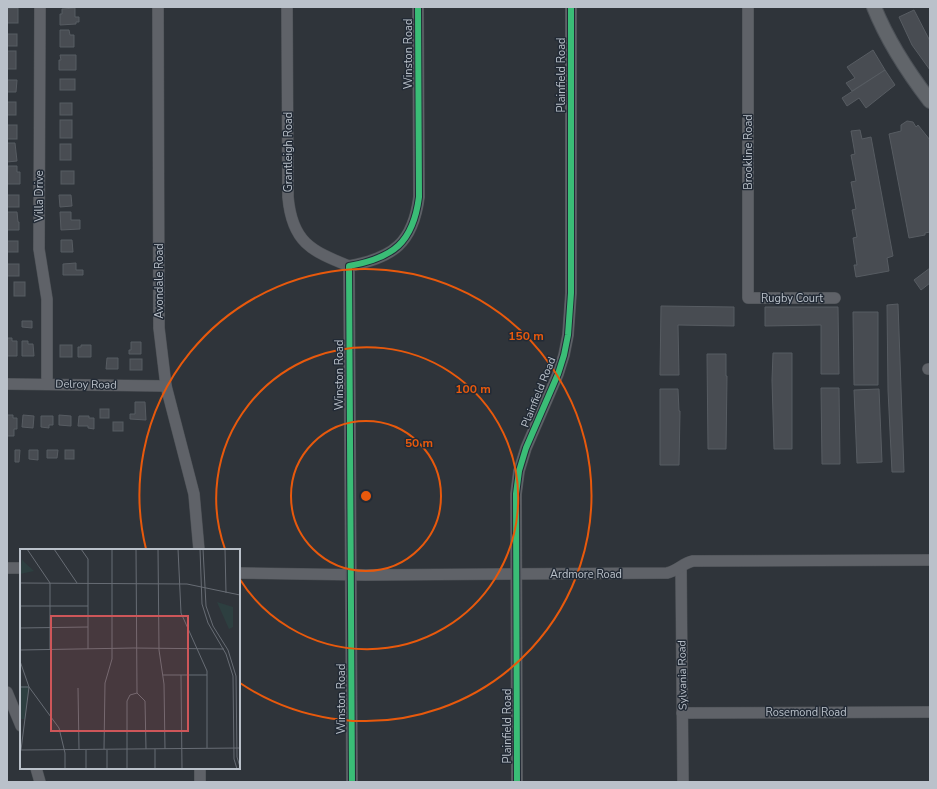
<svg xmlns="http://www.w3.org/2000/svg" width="937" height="789" viewBox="0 0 937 789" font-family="'Nunito Sans',sans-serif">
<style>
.building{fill:#484c52;stroke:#575c62}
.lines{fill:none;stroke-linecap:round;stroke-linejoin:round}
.minor-casing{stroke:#4c5055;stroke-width:12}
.major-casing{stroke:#4c5157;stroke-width:16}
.minor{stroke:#5f6268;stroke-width:11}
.major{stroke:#61656a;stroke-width:14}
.cycleway-casing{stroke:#222a35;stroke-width:8}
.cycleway{stroke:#3abd76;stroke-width:6}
.ring{fill:none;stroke:#e8590c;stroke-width:2}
.labels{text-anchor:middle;stroke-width:3;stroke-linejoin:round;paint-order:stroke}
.street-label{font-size:11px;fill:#bac1ca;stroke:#222a35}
.inset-road{fill:none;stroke:#676c74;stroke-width:1}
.view{fill:#ce5659;fill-opacity:0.15;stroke:#ce5659;stroke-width:2}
.inset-edge{fill:none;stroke:#bac1ca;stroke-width:2}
.centre{fill:#e8590c;stroke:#222a35;stroke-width:2}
.ring-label{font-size:12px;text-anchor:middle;font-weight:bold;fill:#e8590c;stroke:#222a35;stroke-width:3;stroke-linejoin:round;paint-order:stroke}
</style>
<rect width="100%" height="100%" fill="#2f343a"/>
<g class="building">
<rect x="7" y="8" width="11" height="15"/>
<polygon points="75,8 75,17 79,17 79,22 76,22 76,24 60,25 60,14 62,14 62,9"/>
<polygon points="914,10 930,41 930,70 912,45 899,17"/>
<polygon points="60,30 69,30 70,35 74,35 74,47 60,47"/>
<rect x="7" y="34" width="10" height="12"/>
<polygon points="873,50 885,70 852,91 846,83 855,78 847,67"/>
<rect x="7" y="51" width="9" height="18"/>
<polygon points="60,55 76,55 76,70 59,70 59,60 61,60"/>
<polygon points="885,70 895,85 866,108 859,98 847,106 842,98"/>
<rect x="60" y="79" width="15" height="11"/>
<polygon points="7,80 17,80 16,92 7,92"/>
<rect x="7" y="102" width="9" height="13"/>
<rect x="60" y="103" width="12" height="12"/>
<rect x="60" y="120" width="12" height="18"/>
<polygon points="907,121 913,122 916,127 918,125 930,140 930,232 925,233 925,235 909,238 889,134 901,131 901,125"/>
<rect x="7" y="125" width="10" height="14"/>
<polygon points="860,130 862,139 871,137 893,256 887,258 889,271 856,277 854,265 857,265 853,238 857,237 852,210 856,209 851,182 856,181 851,155 855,154 851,131"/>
<polygon points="7,143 15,143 17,161 7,162"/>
<rect x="60" y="144" width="11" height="16"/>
<polygon points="8,166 17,166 17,172 20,172 20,184 7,184"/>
<rect x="61" y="171" width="13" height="13"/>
<rect x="7" y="195" width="12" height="12"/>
<polygon points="59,195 71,195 72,206 60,207"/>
<polygon points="7,212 17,212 18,222 19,222 19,230 7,230"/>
<polygon points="60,212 71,212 71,220 80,220 80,229 61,230"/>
<polygon points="61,240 72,240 73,252 61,252"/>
<rect x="7" y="241" width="11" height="11"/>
<polygon points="76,263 76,270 83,270 83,275 63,275 63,264"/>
<rect x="7" y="264" width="12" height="12"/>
<polygon points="930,268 930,283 921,290 914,280"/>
<rect x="14" y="282" width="11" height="14"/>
<polygon points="898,304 904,472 892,472 888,390 887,305"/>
<polygon points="661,306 734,307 734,326 678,325 679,375 660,375"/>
<polygon points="765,307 838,307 839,374 821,374 821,325 765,326"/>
<polygon points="853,312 878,312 878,385 854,385"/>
<polygon points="22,321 32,321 32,328 22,327"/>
<polygon points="7,338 12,338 12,341 17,341 17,356 7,356"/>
<polygon points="22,341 28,341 28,344 33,344 34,356 22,356"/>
<polygon points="131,342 141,342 141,354 129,354 129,350 131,350"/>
<rect x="60" y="345" width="12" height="12"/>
<polygon points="81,345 91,345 91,357 78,357 78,347 81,347"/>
<polygon points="773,353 792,353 792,449 774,449 772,380"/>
<polygon points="707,354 726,354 726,376 727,376 726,449 708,449"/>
<polygon points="107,358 118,358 118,369 106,369"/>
<rect x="130" y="359" width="12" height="11"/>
<polygon points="821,388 839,388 840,464 822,464"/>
<polygon points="660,389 678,389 679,411 680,411 679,465 660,465"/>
<polygon points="879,389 882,462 857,463 854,390"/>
<polygon points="135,402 145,402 146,420 130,419 130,414 135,414"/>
<rect x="100" y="409" width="9" height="9"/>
<polygon points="7,415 13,415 13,418 17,418 17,429 14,429 14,436 7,436"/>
<polygon points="23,415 34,416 33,428 22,427"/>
<polygon points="59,415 71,416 71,426 59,425"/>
<polygon points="41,416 53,416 53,425 49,425 49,428 41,427"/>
<polygon points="79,416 89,416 89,418 94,418 94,429 88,428 88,426 78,426"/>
<rect x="113" y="422" width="10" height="9"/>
<polygon points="15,450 20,450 19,462 15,462"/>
<polygon points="29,450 38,450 38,460 29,459"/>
<polygon points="47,450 58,450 57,458 47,458"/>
<rect x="65" y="450" width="9" height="9"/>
</g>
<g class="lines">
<g class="minor-casing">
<g id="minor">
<polyline points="40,7 39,249 47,299 47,384"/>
<polyline points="158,7 159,328 166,386 194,494 199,550"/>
<path d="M287,7L288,197C292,242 311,251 349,266"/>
<polyline points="748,7 748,298 835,298"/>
<polyline points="928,369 930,369"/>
<polyline points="7,384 166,386"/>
<polyline points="681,567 683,782"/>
<polyline points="7,568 21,568"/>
<path d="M239,573L365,575L667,573C677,571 683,563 693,561L930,560"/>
<polyline points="7,692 21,726"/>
<polyline points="682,713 930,712"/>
<polyline points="36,768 40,782"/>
<polyline points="200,768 200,782"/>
<path d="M352,782L349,266C393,258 413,243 419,197L418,7"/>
<polyline points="517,782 516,494 519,471 526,448 558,374 564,355 568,335 571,293 571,7"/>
</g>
</g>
<g class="major-casing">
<path id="major" d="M874,7C888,42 907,71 930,101"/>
</g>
<use href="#minor" class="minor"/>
<use href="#major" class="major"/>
<g class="cycleway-casing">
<g id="cycleway">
<path d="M352,782L349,266C393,258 413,243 419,197L418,7"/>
<polyline points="517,782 516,494 519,471 526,448 558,374 564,355 568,335 571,293 571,7"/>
</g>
</g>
<use href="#cycleway" class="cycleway"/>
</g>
<g class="ring">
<circle cx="366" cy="496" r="75"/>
<path d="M225 549A151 151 0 1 1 239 578"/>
<path d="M146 549A226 226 0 1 1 240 683"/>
</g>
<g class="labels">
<g class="street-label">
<text transform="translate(408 54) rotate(-90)" y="4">Winston Road</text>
<text transform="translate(561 75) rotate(-90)" y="4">Plainfield Road</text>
<text transform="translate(288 152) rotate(-90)" y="4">Grantleigh Road</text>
<text transform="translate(748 152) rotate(-90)" y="4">Brookline Road</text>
<text transform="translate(39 196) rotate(-90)" y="4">Villa Drive</text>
<text transform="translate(159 281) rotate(-90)" y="4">Avondale Road</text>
<text x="792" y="302">Rugby Court</text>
<text transform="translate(339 375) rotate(-90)" y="4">Winston Road</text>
<text transform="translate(86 384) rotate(1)" y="4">Delroy Road</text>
<text transform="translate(538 392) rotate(-68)" y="4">Plainfield Road</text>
<text x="586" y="578">Ardmore Road</text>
<text transform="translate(682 675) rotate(-91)" y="4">Sylvania Road</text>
<text transform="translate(341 699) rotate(-90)" y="4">Winston Road</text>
<text x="806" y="716">Rosemond Road</text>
<text transform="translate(507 726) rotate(-90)" y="4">Plainfield Road</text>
</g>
</g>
<g transform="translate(20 549)">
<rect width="220" height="220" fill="#2f343a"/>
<path d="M2,10L4,13L14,22L0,25ZM197,53L213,58V78L209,80ZM0,137H9L5,170H0Z" fill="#2d3f40"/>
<path class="inset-road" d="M7,0L30,34V101M34,0L57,34M61,0L68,10V100M138,0L139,101L144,135L145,200M158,0L161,64L187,122V199M180,0L182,55L188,74L206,105L213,127L214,210L217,220M183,0L186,57L193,77L208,101L216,127L217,208L220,218M205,0L206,44M0,34L167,35L220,46M0,57H68M0,79L68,78M0,101L114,99L204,100M0,112L9,138L39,179L45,204V220M143,126H187M161,126L162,220M0,138H9L1,201M58,139L59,200M117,144L125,152L126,200M84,200L85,134L92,110V0M135,200V220M0,201L220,199M66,201V220M87,201V220M107,220V152L110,146L117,144L116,0"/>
<path class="view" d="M31,67H168V182H31Z"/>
<rect width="220" height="220" class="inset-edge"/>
</g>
<circle cx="366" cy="496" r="6" class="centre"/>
<g class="ring-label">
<text x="526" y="340">150 m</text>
<text x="473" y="393">100 m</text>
<text x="419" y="447">50 m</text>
</g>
<rect width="937" height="789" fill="none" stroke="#bac1ca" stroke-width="16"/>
</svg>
